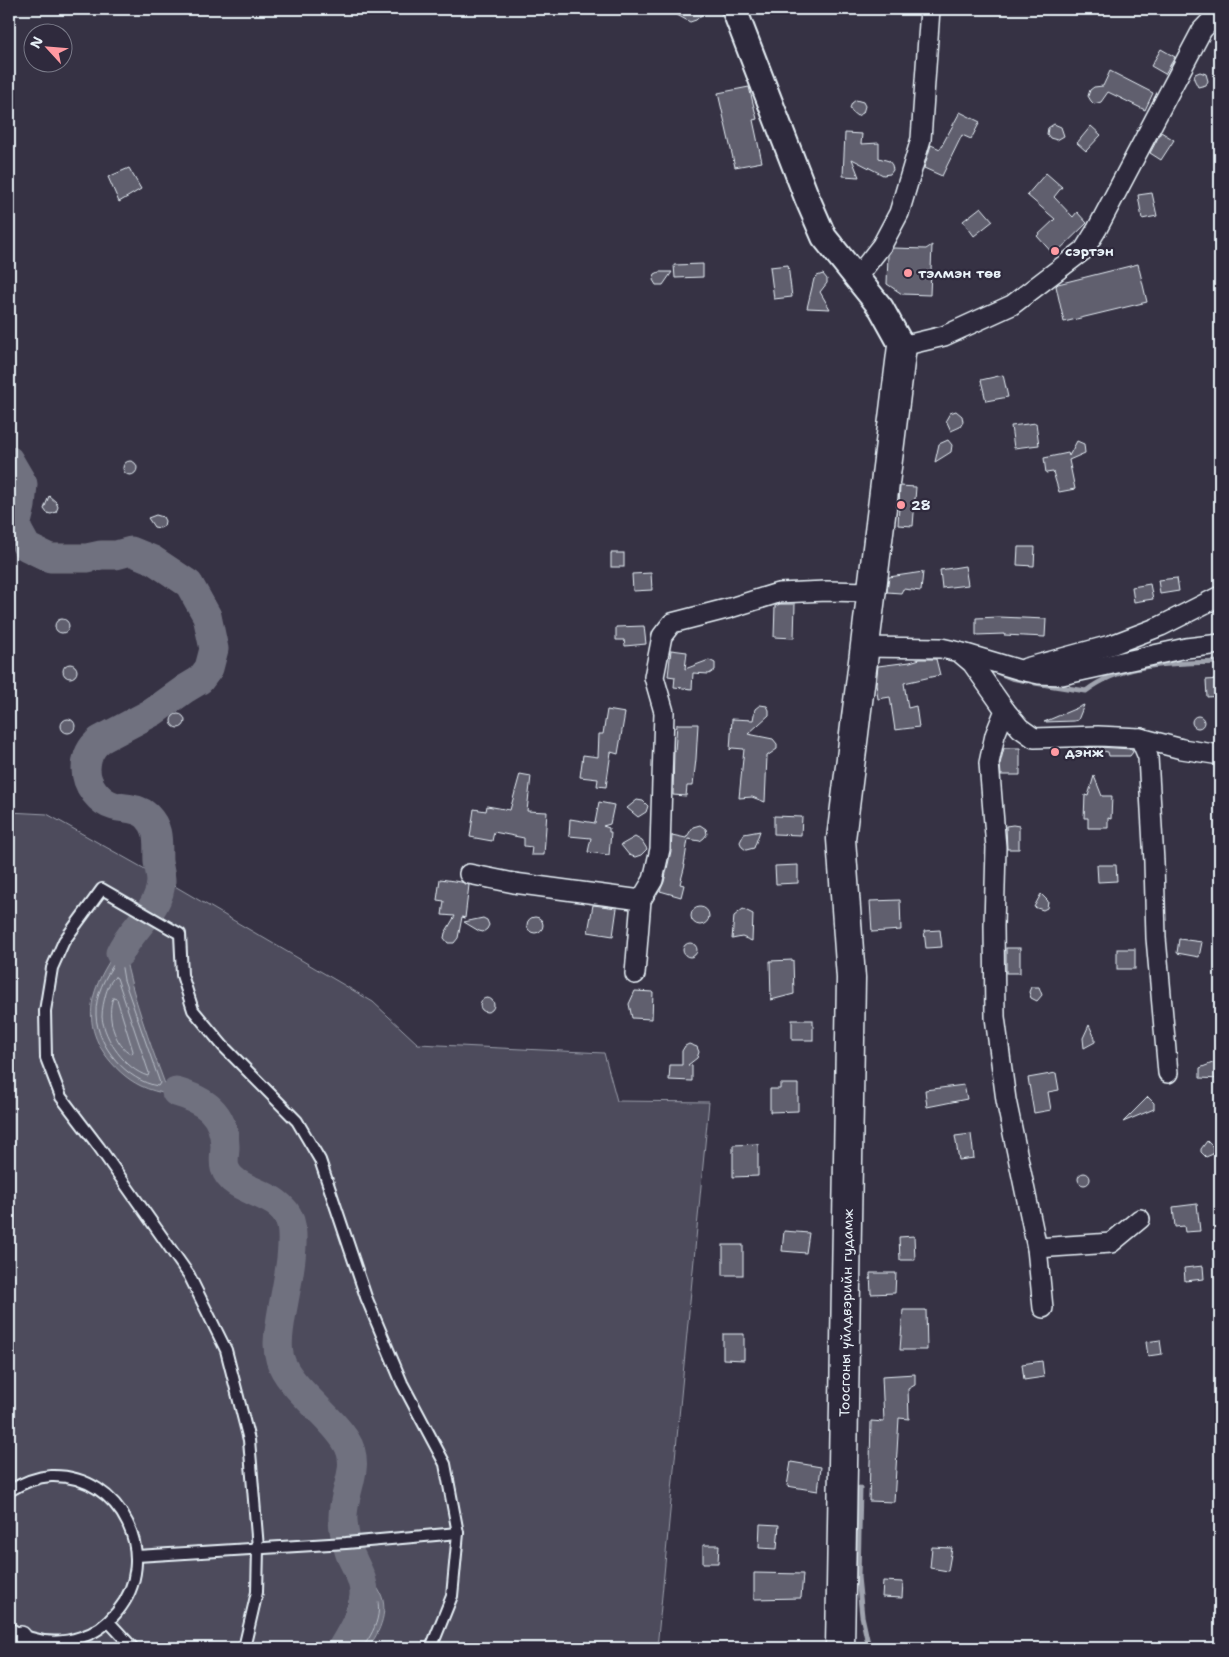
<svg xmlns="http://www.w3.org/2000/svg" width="1229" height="1657" viewBox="0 0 1229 1657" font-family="'Shantell Sans',sans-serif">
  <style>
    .green { fill: #4d4b5c; stroke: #9a9eaa }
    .water { fill: #70717f; stroke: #a0a4af }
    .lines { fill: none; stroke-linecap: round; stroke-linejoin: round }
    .shore { stroke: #b8bec8; stroke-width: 1 }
    .stream { stroke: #a0a4af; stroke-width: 5 }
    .river { stroke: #70717f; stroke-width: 29 }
    .building { fill: #605e6e; stroke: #e8f1f8 }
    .service-casing { stroke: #e8f1f8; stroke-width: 14 }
    .minor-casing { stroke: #e8f1f8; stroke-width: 22 }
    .tertiary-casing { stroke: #e8f1f8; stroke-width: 28 }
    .secondary-casing { stroke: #e8f1f8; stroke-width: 31 }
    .service { stroke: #2f2a3d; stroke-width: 10 }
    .minor { stroke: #2f2a3d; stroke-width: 19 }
    .tertiary { stroke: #2f2a3d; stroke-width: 24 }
    .secondary { stroke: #2f2a3d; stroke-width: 28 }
    .poi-dot { fill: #ff9aa2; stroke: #2f2a3d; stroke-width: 2 }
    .labels { text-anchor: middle; stroke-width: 4.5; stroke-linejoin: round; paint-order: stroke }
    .poi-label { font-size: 14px; font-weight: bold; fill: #e8f1f8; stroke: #2f2a3d; text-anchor: start }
    .street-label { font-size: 14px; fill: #e8f1f8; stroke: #2f2a3d }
  </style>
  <rect width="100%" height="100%" fill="#363244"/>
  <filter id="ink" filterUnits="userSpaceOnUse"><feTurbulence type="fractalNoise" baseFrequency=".02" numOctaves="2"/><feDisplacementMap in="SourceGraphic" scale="10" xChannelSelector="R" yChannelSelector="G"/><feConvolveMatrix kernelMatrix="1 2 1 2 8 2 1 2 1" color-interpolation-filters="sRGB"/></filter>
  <g filter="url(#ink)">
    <path class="green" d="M9,812L47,814L161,878L373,1002L418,1044L604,1053L617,1101L709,1102L657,1648H9Z"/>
    <g class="water">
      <path d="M140,920L145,922L124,952C133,997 149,1041 165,1084C174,1095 199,1091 213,1107L209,1110L203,1104L196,1100C178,1095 158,1094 141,1086C126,1079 113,1066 104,1053C71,1004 110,958 140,920Z"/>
      <path d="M352,1553C357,1560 361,1567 366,1574C370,1579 375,1584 378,1589C391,1608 380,1632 368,1648H331C337,1633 357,1587 355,1572C354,1566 350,1559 348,1554Z"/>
    </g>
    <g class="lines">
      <g class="shore">
        <path d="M116,961L119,960L121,962L124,980L160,1083L158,1086C127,1081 97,1046 96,1015C95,995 105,977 116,961Z"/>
        <path d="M115,977L117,978L149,1073L148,1076C126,1070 104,1039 102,1017C102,1008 104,1001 106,993C108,987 110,981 115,977Z"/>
        <path d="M113,998L117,999L133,1051L132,1054C114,1046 106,1015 113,998Z"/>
        <path d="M336,1648L350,1613L360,1580L362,1579C387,1597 380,1623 365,1644L364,1648"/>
        <path d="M343,1648L362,1593L365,1592C387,1610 359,1632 358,1648"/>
      </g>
      <g class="stream">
        <path d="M999,673L1011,678L1027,681"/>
        <path d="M1035,683L1086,691C1125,661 1173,664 1220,662"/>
        <path d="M860,1488L858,1577L862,1616L869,1648"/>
      </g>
      <g class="river">
        <path d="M9,460L23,484L21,506L16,527L27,547L50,558H87L101,555H116L131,551L153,560L189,584L207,616L214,649L209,668L200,680L185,689L153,712L100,740C91,747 86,757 86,769C86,785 99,802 114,806C126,809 137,807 147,816C161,830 157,844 158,862C159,868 161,875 161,881C160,910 131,928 120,953"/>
        <path d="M176,1092C204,1100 224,1112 225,1146C225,1153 223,1161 225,1168C233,1194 280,1190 290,1221C297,1246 285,1292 281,1318C279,1332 276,1346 280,1359C288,1387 330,1414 346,1441C363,1467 341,1493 343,1521C344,1533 346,1543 350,1554C356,1568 365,1581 364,1596C362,1615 351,1633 342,1648"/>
      </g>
    </g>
    <g class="building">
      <path d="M666,9H708L696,20L690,22Z"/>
      <path d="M1161,49L1175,57L1165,74L1151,66Z"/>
      <path d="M1110,71L1153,93L1145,110L1108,92L1101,102L1094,104L1091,101L1088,96L1090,90L1094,87L1103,86Z"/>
      <path d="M1200,72L1206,74L1208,81L1206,85L1198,87L1194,79L1195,74Z"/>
      <path d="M749,87L757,119L753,120L762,162L735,167L718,93Z"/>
      <path d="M856,100L863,102L865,106L863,113L857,116L852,112L850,108L852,103Z"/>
      <path d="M960,112L980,122L971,139L962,135L942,176L924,168L931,145L940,149Z"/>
      <path d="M1054,124L1061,127L1064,136L1057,140L1050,138L1047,134L1048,128Z"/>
      <path d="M1091,126L1101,135L1086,151L1077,143Z"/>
      <path d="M1161,132L1174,140L1161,160L1150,153Z"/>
      <path d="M845,133L862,134L861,144L879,143V158L889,161L892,165L893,170L890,174L883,175L852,159L859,177L843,176Z"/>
      <path d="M129,168L141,189L119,202L108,177Z"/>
      <path d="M1046,173L1062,187L1054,197L1073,217L1077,212L1087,223L1054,255L1037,236L1055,219L1027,195Z"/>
      <path d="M1152,193L1157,216L1142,219L1138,195Z"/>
      <path d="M981,207L993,221L974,236L963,221Z"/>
      <path d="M932,245L930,295L902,294L887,284L888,255L893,248L926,249Z"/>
      <path d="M703,264V277L675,278L674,265Z"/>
      <path d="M1138,264L1147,302L1064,322L1056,286L1058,284Z"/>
      <path d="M788,265L792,297L774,299L770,267Z"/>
      <path d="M659,272H672L663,285H656L653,280L655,274Z"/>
      <path d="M823,274L827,279V283L820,292L830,309L807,308L814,279L817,276Z"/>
      <path d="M1003,375L1008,397L986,401L981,380Z"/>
      <path d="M956,411L962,416L963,422L960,427L951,431L946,420L950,413Z"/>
      <path d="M1036,423L1039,445L1014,448L1011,426Z"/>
      <path d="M948,440L952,445L951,452L935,462L939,444Z"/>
      <path d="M1077,441L1084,444L1085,453L1069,460L1075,489L1059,492L1053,472L1046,473L1044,458L1068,453L1069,456Z"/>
      <circle cx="130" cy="468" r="7"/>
      <path d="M900,486L916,487L913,526L898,525Z"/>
      <path d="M49,496L56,502L58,507L56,512L51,514L47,513L44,509Z"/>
      <path d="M156,515L163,517L165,521L164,526L160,528L154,527L148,518Z"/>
      <path d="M1018,547H1035L1034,566L1017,565Z"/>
      <rect x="611" y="553" width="13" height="14"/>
      <path d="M965,566L968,585L942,588L940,570Z"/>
      <path d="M923,572L921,591L903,589L901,593L887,592L889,577Z"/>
      <path d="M651,573L652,590L633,591L632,574Z"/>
      <path d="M1177,578L1179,591L1160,594L1158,580Z"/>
      <path d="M1150,584L1153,599L1134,602L1132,587Z"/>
      <path d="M780,604H795L794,638L774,637L775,606Z"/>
      <path d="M999,617L1046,619L1045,637L1004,635V634L976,635V618Z"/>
      <circle cx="62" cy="626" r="7"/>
      <path d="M644,626L646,644L625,646L624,640H616V627Z"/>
      <path d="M671,650L687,652L685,669L709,660L715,663V670L709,674L693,673L692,689L674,687L675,677L668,676Z"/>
      <path d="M920,659H936L940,675L904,683L908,708L916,706L919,727L895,730L890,697L878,699L876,684L878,666L910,662Z"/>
      <circle cx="70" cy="671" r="7"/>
      <path d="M1220,679V696L1207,697L1206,680Z"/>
      <path d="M760,705L767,706L769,710V715L748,734L773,739L777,744V749L767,756L765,802L752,797L739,798L744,749L732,748L730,750L732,719L753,720L755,709Z"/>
      <path d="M1084,705L1078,720L1074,721L1044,722Z"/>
      <path d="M607,710L625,713L618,754L611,752L606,787L597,786L598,779L580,777L583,755L598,757L599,734H603Z"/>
      <circle cx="178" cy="721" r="7"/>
      <circle cx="1198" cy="722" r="6"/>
      <circle cx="68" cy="726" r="7"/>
      <path d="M677,724H698L696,759L693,786H687L686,796L673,795L674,750L675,751Z"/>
      <path d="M1098,747L1132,749L1133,752L1130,756H1109L1108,752L1084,748Z"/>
      <path d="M1004,748H1020V775H1001L1000,764Z"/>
      <path d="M520,774L531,776L527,811L547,812L544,855H531L532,847L524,846V838L494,832L492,841L470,837L474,809L486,811L487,806L510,810Z"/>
      <path d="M1094,776L1102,796H1112L1111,819L1108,818V828H1088V818H1084L1085,795L1088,796Z"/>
      <path d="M637,800L643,801L648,806L646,812L638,817L627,808Z"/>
      <path d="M599,802L614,805L610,824L603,826L609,828V832H611L609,855L588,852L591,838L569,836L570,819L595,823Z"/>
      <path d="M774,816L802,817L801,835L774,834Z"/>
      <path d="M700,825L706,829L707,834L704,838L700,841L688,839L684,865H685L680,884L684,885L681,897L660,891L664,882L671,851L672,835L686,838L693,827Z"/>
      <path d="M1013,825L1019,826V849H1007L1006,826Z"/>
      <path d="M760,831L754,848L746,850L742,847L740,842L744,834Z"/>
      <path d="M635,837L642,841L647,849L641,855L635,857L629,855L621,845Z"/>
      <path d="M798,865V883L776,884L775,866Z"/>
      <path d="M1097,865H1116L1117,881L1098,882Z"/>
      <path d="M440,879L461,882L469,885L465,918L462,917L458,938L454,943H448L444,938L445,933L455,916L442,915L444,901L437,900Z"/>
      <path d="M1041,894L1048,901L1047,908L1043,910L1034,907Z"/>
      <path d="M900,900L901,930L872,932L870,901Z"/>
      <path d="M593,905L617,908L613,936L588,932Z"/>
      <circle cx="700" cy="916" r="9"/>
      <path d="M743,909L753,914L752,941L742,937L732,939L734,916Z"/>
      <circle cx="535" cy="925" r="8"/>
      <path d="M483,918L487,920L489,925L487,929L483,932L479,931L464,922Z"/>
      <path d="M940,930L942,947L926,948L924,931Z"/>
      <path d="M1179,939L1202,942L1199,957L1177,953Z"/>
      <circle cx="690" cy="950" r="7"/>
      <rect x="1006" y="948" width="14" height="25"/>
      <rect x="1117" y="949" width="18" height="20"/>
      <path d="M793,960L794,994L771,1000L770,961Z"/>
      <path d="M1031,987H1039L1042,995L1037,1001L1031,998L1029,992Z"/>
      <path d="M635,991L653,992L652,1019L632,1018L629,1004Z"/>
      <circle cx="487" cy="1005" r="7"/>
      <rect x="792" y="1020" width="21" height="20"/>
      <path d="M1089,1025L1095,1038V1042L1084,1048L1083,1038Z"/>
      <path d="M689,1044L697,1047L699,1052L697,1058L688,1065L692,1066V1081L669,1080L670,1065H682V1051L685,1046Z"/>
      <path d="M1220,1060V1079L1200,1078V1068Z"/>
      <path d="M1056,1073L1059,1090L1048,1092L1051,1110L1034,1113L1028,1078Z"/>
      <path d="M780,1084H798V1111L770,1112V1089H780Z"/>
      <path d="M964,1085L967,1099L927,1107L925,1090Z"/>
      <path d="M1148,1097L1154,1103V1109L1123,1122Z"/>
      <path d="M971,1134L974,1158L959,1160L955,1136Z"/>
      <path d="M1207,1141L1213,1147V1154L1206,1157L1201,1152V1149Z"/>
      <path d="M758,1144V1176L733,1177V1145Z"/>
      <circle cx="1084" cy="1179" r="6"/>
      <path d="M1197,1204L1200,1231L1185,1232L1184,1226L1175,1227L1173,1207Z"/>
      <path d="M784,1231L809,1233L806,1253L782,1251Z"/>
      <path d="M914,1236L915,1260H900L899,1237Z"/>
      <rect x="723" y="1245" width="20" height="30"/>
      <path d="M1203,1266L1204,1279L1185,1281L1184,1268Z"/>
      <path d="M870,1273H896L895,1293L871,1294Z"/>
      <path d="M903,1310H926L927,1350H900Z"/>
      <path d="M723,1334H744V1360L723,1359Z"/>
      <path d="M1160,1340L1162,1354L1148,1356L1146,1342Z"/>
      <path d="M1042,1361L1044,1377L1024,1380L1022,1364Z"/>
      <path d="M915,1374V1385L908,1389L909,1419L899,1418L894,1502L869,1501L871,1421L884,1422L882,1376Z"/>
      <path d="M791,1462L821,1467L818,1491L787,1486Z"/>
      <path d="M760,1524L779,1525L777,1549L759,1548Z"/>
      <path d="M703,1545H719L718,1563H703Z"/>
      <path d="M932,1547L952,1548L948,1571L930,1568Z"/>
      <path d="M754,1573L803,1574L801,1598L754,1599Z"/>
      <path d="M883,1581L903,1582L902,1598L882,1597Z"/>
    </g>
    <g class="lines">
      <g class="service-casing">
        <g id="service">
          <path d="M9,1491C22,1483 36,1477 51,1476C122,1474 162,1558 117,1612C108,1623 96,1633 81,1637C55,1646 32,1642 9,1628"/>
          <path d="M137,1556L346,1543L458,1533"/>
          <path d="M109,1622L133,1648"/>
          <path d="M244,1648L257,1592L258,1548L249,1440L226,1350L189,1275L99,1147L61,1097L46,1058L45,1011L52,968L64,941L102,889L180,934L182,975L193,1010L223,1046L297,1121L320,1160L366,1297L402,1383L445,1464L458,1533L452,1596L431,1648"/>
        </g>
      </g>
      <g class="minor-casing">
        <g id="minor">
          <path d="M857,277L882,245L899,213L921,139L930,9"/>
          <path d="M902,346L944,336L1012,305L1084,250L1097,229L1202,30L1220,11"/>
          <path d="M863,647L941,648L959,652L972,663L1005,710L995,735L989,763L996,847L994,926L995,1017L1006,1100L1037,1248L1043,1308"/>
          <path d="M963,653L1020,670L1039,674L1062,675L1186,648L1220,644"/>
          <path d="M1026,668L1114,644L1161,626L1220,596"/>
          <path d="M1005,710L1020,728L1034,738L1098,736L1140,738L1182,749L1220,755"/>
          <path d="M1140,738L1148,757L1154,862L1156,938L1168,1073"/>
          <path d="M469,874L514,883L641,900"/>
          <path d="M635,974L641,900L653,880L660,849L664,712L654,677L662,636L672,623L730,608L778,593L827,591L871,592"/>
          <path d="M1037,1248L1111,1243L1140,1219"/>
          <path d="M13,1648L21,1636"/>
        </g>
      </g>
      <g class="tertiary-casing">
        <path id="tertiary" d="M734,9L807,198L824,237L881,308L902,346"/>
      </g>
      <g class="secondary-casing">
        <path id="secondary" d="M840,1648L851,978L841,839L902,346"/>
      </g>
      <use href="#service" class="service"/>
      <use href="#minor" class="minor"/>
      <use href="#tertiary" class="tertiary"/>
      <use href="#secondary" class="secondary"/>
    </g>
  </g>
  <g class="poi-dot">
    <circle cx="1055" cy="251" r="5"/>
    <circle cx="908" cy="273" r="5"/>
    <circle cx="901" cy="505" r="5"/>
    <circle cx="1055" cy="752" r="5"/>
  </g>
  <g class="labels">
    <g class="poi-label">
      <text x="1065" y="256">сэртэн</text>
      <text x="918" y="278">тэлмэн төв</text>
      <text x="911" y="510">28</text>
      <text x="1065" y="757">дэнж</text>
    </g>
    <g class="street-label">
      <text transform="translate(846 1313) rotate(-89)" y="5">Тоосгоны үйлдвэрийн гудамж</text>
    </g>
  </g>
  <rect width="1229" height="1657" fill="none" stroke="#2f2a3d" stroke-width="30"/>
  <rect x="15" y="15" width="1199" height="1627" fill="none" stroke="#e8f1f8" stroke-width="2" filter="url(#ink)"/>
  <g transform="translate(48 48) rotate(296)"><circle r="24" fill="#2f2a3d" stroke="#797a88"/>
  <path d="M0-4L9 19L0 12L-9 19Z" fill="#ff9aa2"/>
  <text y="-8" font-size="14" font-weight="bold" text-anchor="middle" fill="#e8f1f8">N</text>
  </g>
</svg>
